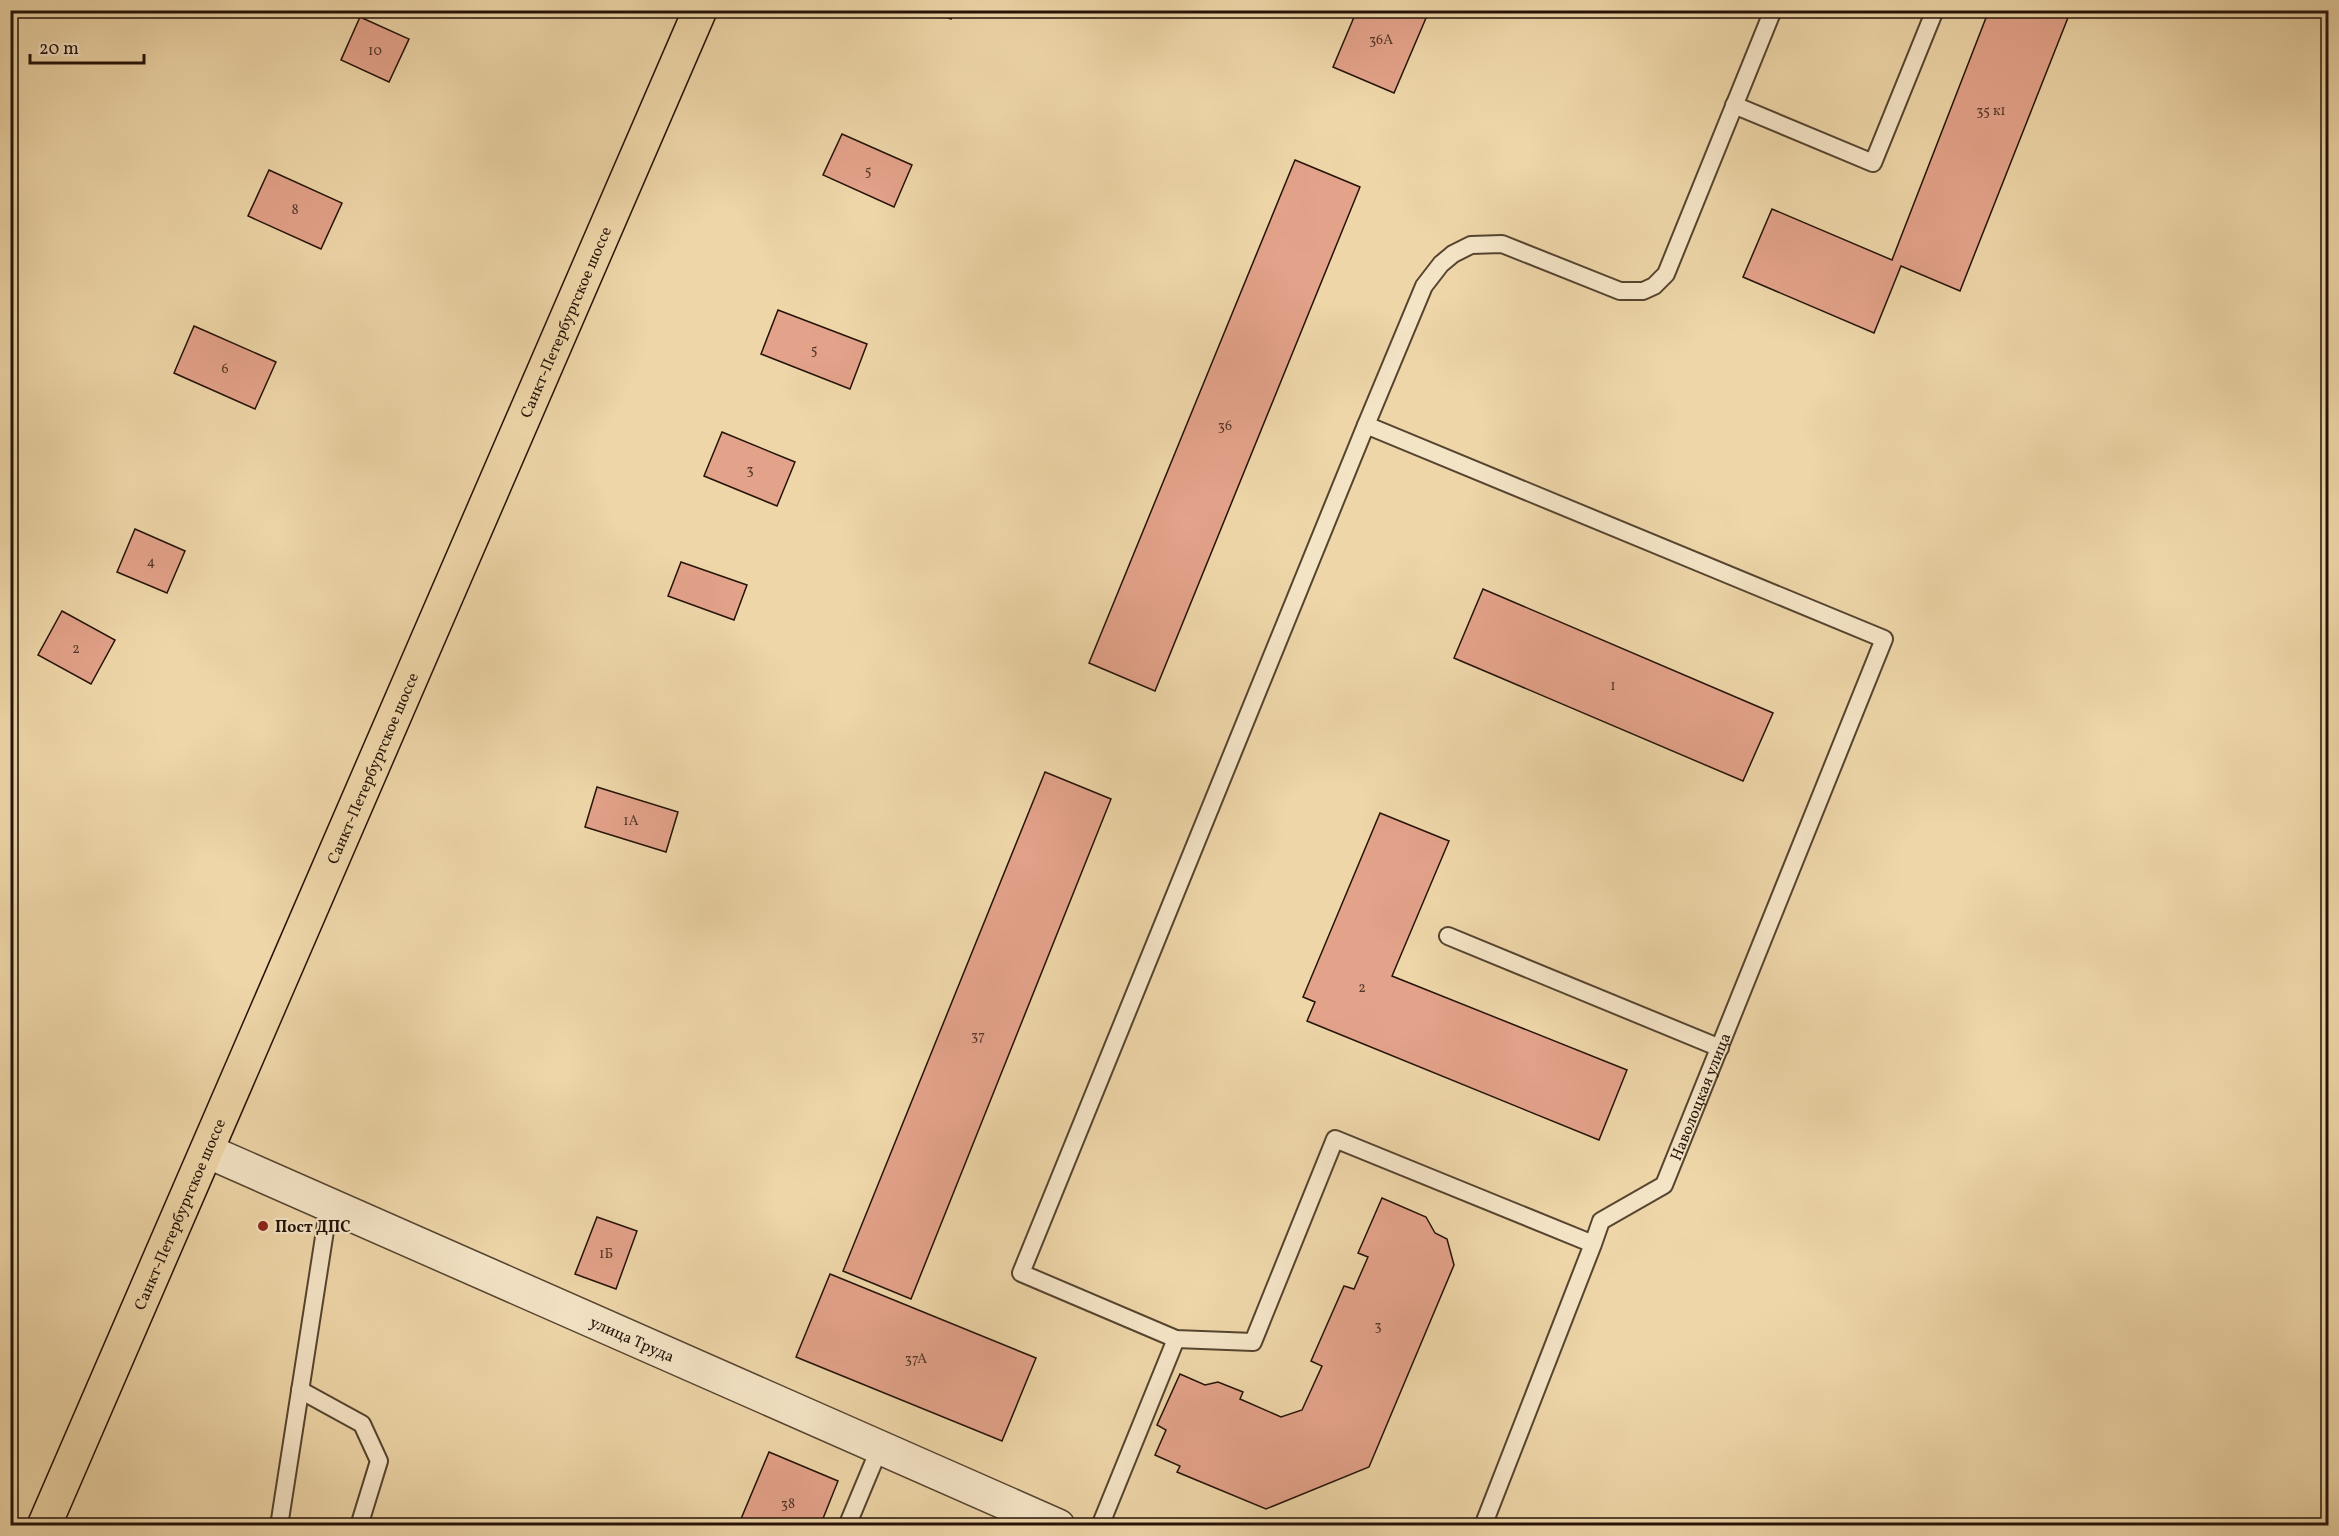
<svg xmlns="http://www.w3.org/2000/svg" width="2339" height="1536" viewBox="0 0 2339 1536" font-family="Vollkorn,serif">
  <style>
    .building { fill: #e3a28a; stroke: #241308; stroke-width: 1.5 }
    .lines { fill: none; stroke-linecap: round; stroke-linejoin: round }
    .lane-casing { stroke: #564430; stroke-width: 20 }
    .street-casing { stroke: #564430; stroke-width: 36 }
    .primary-casing { stroke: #241308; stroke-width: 36 }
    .lane { stroke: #f4e4c6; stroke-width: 16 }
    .street { stroke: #f4e4c6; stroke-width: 33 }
    .primary { stroke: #eed6a8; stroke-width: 33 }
    .poi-dot { fill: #8f2418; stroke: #f4e4c6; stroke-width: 2 }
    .labels { text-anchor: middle; stroke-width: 4.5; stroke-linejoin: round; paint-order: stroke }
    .number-label { font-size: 14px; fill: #543728 }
    .street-label { font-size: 16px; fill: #241308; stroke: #f4e4c6 }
    .poi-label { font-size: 16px; font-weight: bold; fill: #241308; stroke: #f4e4c6; text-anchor: start }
  </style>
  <rect width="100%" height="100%" fill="#eed6a8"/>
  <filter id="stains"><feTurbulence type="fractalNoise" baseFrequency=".00333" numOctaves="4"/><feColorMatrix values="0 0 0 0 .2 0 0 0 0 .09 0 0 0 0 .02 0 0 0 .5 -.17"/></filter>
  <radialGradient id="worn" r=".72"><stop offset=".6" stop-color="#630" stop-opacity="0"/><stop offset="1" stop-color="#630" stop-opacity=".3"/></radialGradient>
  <g class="building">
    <path d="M930,10H955L951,19Z"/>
    <path d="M1357,10L1429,11L1394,93L1333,67Z"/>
    <path d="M1989,10H2071L1960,291L1901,266L1874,333L1743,277L1772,209L1892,260Z"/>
    <path d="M360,17L409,39L389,82L341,60Z"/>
    <path d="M842,134L912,165L894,207L823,175Z"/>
    <path d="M1295,160L1360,187L1155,691L1089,663Z"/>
    <path d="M269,170L342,203L321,249L248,216Z"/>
    <path d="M778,310L867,344L850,389L761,354Z"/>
    <path d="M194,326L276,362L255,409L174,373Z"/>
    <path d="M722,432L795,462L777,506L704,476Z"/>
    <path d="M135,529L185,551L167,593L117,572Z"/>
    <path d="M681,562L747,585L734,620L668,596Z"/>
    <path d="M1483,589L1773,713L1743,781L1454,658Z"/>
    <path d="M62,611L115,640L91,684L38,655Z"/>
    <path d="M1045,772L1111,799L911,1299L843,1271Z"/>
    <path d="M597,787L678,812L666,852L585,827Z"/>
    <path d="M1380,813L1449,841L1392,976L1627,1070L1599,1140L1307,1021L1315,1002L1303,997Z"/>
    <path d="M1382,1198L1426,1217L1435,1233L1447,1239L1454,1265L1369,1467L1266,1509L1177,1472L1180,1466L1155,1455L1166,1430L1157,1425L1180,1374L1205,1385L1218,1382L1243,1392L1240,1399L1281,1417L1302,1410L1322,1366L1311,1361L1344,1286L1354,1289L1368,1257L1358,1253Z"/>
    <path d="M597,1217L637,1231L616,1289L575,1274Z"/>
    <path d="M830,1274L1036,1358L1002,1441L796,1357Z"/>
    <path d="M769,1452L838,1481L820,1526H738Z"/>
  </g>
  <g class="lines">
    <g class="lane-casing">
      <g id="lane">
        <path d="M1734,105L1873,163L1935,10"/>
        <path d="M1366,425L1424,286L1441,264L1453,254L1471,245L1502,244L1620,291H1643L1654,286L1666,274L1773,10"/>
        <path d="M1448,936L1720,1048"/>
        <path d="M300,1390L362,1424L379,1461L359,1526"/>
        <path d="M279,1526L329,1205"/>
        <path d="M847,1526L880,1447"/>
        <path d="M1100,1526L1176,1339"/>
        <path id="s1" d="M1483,1526L1593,1244L1601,1221L1664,1185L1884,639L1366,425L1021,1273L1176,1339L1253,1342L1335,1139L1593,1244"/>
      </g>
    </g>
    <g class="street-casing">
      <g id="street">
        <path id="s2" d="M207,1151L1058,1526"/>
      </g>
    </g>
    <g class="primary-casing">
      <g id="primary">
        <path id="s3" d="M44,1526L700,10"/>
      </g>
    </g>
    <use href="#lane" class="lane"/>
    <use href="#street" class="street"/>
    <use href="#primary" class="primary"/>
  </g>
  <circle class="poi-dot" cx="263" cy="1226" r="6"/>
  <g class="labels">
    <g class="number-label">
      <text x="1381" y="44">36А</text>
      <text x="375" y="55">10</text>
      <text x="1991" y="115">35 к1</text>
      <text x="868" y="175">5</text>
      <text x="295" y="214">8</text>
      <text x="814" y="354">5</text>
      <text x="225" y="373">6</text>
      <text x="1225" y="430">36</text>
      <text x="750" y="474">3</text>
      <text x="151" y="566">4</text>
      <text x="76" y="653">2</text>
      <text x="1613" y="690">1</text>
      <text x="631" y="825">1А</text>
      <text x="1362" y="992">2</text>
      <text x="978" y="1040">37</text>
      <text x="606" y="1258">1Б</text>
      <text x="1378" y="1330">3</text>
      <text x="916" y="1363">37А</text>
      <text x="788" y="1508">38</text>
    </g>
    <g class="street-label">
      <text dy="6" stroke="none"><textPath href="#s3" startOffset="1312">Санкт-Петербургское шоссе</textPath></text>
      <text dy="6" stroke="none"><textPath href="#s3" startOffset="826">Санкт-Петербургское шоссе</textPath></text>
      <text dy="6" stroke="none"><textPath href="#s1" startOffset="495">Наволоцкая улица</textPath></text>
      <text dy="6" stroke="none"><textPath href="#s3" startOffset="340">Санкт-Петербургское шоссе</textPath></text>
      <text dy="6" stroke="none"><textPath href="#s2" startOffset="465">улица Труда</textPath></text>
    </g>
    <g class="poi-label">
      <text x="275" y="1232">Пост ДПС</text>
    </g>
  </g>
  <rect width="2339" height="1536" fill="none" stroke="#eed6a8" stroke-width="36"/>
  <rect x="12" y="12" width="2315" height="1512" fill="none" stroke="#241308" stroke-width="3"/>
  <rect x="18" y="18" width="2303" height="1500" fill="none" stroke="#241308" stroke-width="1.5"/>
  <path d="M30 54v9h114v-9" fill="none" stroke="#241308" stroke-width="3"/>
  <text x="39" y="54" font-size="18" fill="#241308" stroke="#f4e4c6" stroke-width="4.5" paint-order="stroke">20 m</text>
  <rect width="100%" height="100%" filter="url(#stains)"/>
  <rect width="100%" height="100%" fill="url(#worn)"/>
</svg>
